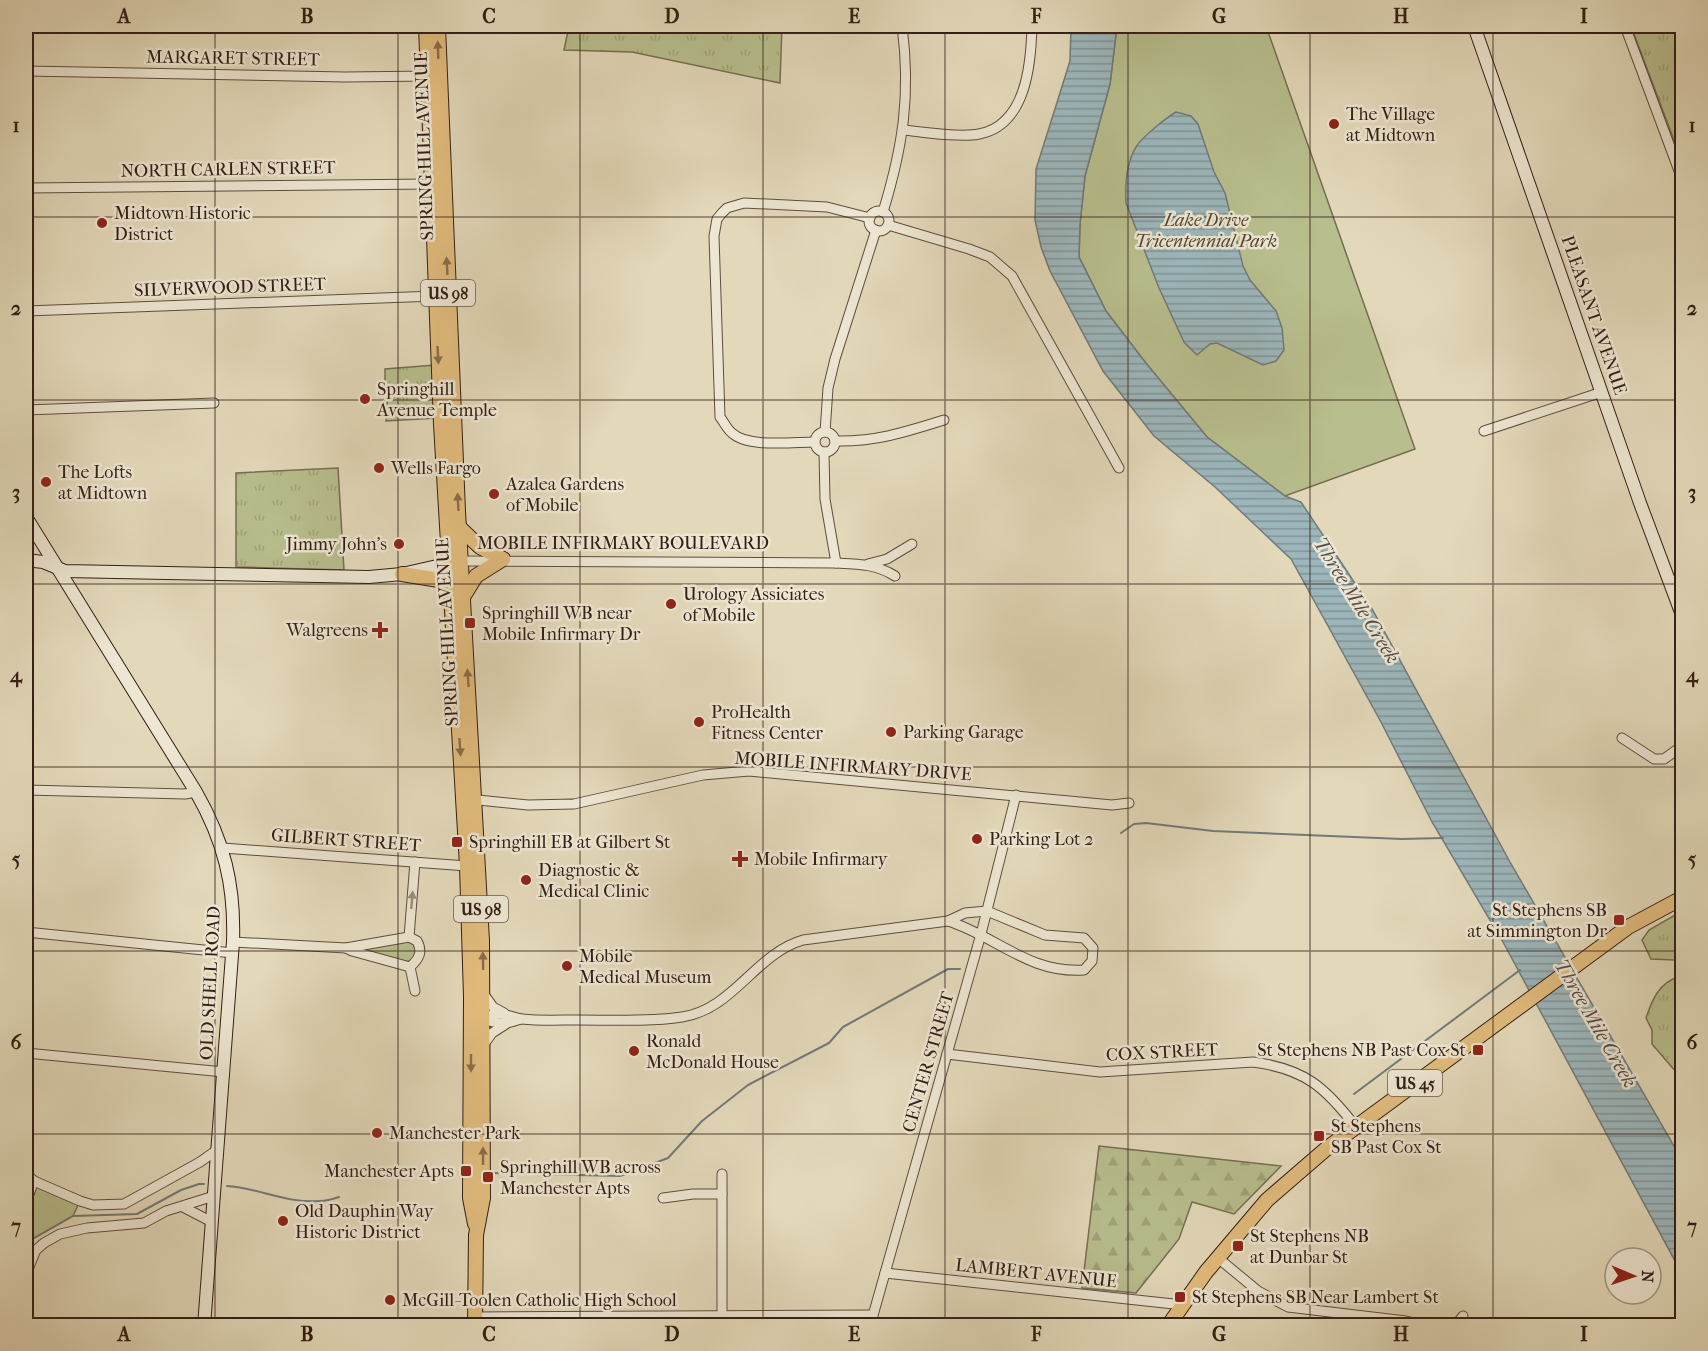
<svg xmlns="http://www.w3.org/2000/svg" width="1708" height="1351" viewBox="0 0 1708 1351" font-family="'IM FELL French Canon',serif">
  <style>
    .grass { fill: url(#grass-tufts); stroke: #766e52; stroke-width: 1.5 }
    .forest { fill: url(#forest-firs); stroke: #766e52; stroke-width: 1.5 }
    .park { fill: #b8be8d; stroke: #766e52; stroke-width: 1.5 }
    .water { fill: url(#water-rules); stroke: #727a7a; stroke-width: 1.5 }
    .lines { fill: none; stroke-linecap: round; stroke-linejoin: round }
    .stream { stroke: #727a7a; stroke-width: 2 }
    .street-casing { stroke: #5f4d3f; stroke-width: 11 }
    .secondary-casing { stroke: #331e16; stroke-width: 14 }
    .primary-casing { stroke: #331e16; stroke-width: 16 }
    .street { stroke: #ede6d2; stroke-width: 9 }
    .secondary { stroke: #ede6d2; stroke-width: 12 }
    .primary { stroke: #e2bc7d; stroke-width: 14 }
    .oneway { fill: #8a6d4a }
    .oneway2 { fill: #998c7d }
    .grid { fill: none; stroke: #331e16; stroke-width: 1.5; stroke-opacity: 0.55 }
    .poi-dot { fill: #8f2418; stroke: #ede6d2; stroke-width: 2 }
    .labels { text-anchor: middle; stroke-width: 5; stroke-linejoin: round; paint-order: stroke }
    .shield { fill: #ede6d2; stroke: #6b5a4e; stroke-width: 1.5 }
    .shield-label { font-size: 16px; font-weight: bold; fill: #331e16 }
    .street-label { font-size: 18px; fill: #331e16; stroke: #ede6d2 }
    .poi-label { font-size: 18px; fill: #331e16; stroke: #ede6d2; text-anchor: start }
    .park-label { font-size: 18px; font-style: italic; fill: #544634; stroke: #ede6d2 }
    .water-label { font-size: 20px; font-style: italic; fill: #524c48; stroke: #ede6d2 }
    .neatline { fill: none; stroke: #331e16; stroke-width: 2 }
    .grid-label { font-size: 20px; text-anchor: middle; font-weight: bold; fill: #331e16 }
  </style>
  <defs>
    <pattern id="grass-tufts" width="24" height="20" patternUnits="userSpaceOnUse" patternTransform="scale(1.5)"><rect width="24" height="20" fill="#b8be8d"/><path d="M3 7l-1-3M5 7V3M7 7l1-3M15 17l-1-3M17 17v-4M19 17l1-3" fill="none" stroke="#9fa379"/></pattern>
    <pattern id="forest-firs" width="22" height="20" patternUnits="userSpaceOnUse" patternTransform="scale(1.5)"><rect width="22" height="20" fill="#b8be8d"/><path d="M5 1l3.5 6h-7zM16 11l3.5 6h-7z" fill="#9fa379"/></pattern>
    <pattern id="water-rules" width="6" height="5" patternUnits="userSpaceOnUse" patternTransform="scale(1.5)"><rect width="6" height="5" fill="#9cb7bc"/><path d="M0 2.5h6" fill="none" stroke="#809498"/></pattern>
  </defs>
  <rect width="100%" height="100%" fill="#e3d9ba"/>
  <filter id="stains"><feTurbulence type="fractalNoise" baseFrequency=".00333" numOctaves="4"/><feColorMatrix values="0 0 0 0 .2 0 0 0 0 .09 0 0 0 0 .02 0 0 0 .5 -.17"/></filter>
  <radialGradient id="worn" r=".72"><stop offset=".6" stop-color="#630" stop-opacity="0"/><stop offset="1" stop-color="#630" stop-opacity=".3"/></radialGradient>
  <g class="grass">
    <path d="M569,26H782L780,83L632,52L564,50Z"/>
    <path d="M1631,26H1682V164L1681,159Z"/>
    <path d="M435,365L437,418L386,421L388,390L385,389V369Z"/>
    <path d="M338,468L344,570L236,567V473Z"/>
    <path d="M1682,911V1079L1652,1044V1030L1646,1018C1652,1000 1659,983 1678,977L1681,968L1674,960L1651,959L1642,940L1649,930Z"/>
  </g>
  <path class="forest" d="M1099,1146L1281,1166L1234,1214L1192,1202L1179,1239L1136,1293L1082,1288Z"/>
  <g class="park">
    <path d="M1117,26H1266L1415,449L1285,496L1207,437L1145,362L1106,311L1079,257L1080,224L1085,176L1110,84Z"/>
    <path d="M407,941L414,943L418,951L413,960L406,962L365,952L363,948Z"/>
    <path d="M34,1181L80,1201L73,1216L29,1241L26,1240V1202Z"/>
    <path d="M866,1321L865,1326L487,1325V1322Z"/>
  </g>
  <g class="water">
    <path d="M1071,26H1117L1110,84L1085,176L1080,224L1079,257L1106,311L1145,362L1207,437L1285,496L1301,502L1372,609L1510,862L1682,1160V1274L1503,942L1432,822L1381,722L1291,559L1215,487L1154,436L1103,371L1050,271L1041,247L1035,220L1036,169L1070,61Z"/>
    <path d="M1176,112L1191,116L1198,124L1214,172L1225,193L1243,266L1250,280L1276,311L1282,328L1284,350L1276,361L1263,365L1217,343L1210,344L1197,355L1184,342L1159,288L1126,203C1125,185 1127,162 1136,147C1142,137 1166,118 1176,112Z"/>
  </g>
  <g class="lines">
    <g class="stream">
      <path d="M1121,833L1134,824L1146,823L1213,831L1402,839L1443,838"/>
      <path d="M1354,1094L1520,970"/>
      <path d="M492,1173L620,1176L668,1158L702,1121L748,1085L829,1043L843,1027L948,969H960"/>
      <path d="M227,1186C258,1188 288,1204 320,1201C326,1201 333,1199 339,1197"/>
      <path d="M26,1248L29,1241L73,1216L137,1214L181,1190L199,1184H204"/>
    </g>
    <g class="street-casing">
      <g id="street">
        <path d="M1625,26L1682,179"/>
        <path d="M26,71L345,77L431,76"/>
        <path d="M904,130C923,132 960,138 979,134C1026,125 1031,65 1032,26"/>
        <path d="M26,188L431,184"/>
        <circle cx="879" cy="221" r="10"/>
        <path d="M883,212C903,146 911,95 902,26"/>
        <path d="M888,225L969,249L990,257L1012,276L1119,468"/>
        <path d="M26,311L435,296"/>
        <path d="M26,410L214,403"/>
        <path d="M1484,431L1602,392"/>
        <path d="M825,432L828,388L835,359L876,230"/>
        <circle cx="825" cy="442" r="10"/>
        <path d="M835,441C875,442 906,432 944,420"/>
        <path d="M815,442C793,442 748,448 732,433C727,429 724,422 720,417L714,236L717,219L722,213L727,208L744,203L827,207L870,218"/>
        <path d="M824,452L825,499L836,563"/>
        <path d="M461,561L836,563C858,564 876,564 895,576"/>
        <path d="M868,564L887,559L912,544"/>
        <path d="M1622,738L1654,759H1664L1682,746"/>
        <path d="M26,790L185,794L196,792"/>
        <path d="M468,799L528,805L574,804L703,775L749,771L1112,805L1129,803"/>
        <path d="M223,848L467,866"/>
        <path d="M987,911L1045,935L1084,938L1093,948L1092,961L1084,970C1029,974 996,936 948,921L965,913Z"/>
        <path d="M26,932L233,953"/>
        <path d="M409,937L415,862"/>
        <path d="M233,942L346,948L409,937L417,941C423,952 419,959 410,967"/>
        <path d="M346,948L352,951L410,967"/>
        <path d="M410,967L415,991"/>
        <path d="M483,993L493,1007L504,1013"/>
        <path d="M480,1019C500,1023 500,1026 521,1019"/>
        <path d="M484,1019C488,1016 490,1014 496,1014C506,1013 513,1018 522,1019C540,1021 559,1020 577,1020C611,1020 648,1022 682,1017C734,1009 755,954 803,940L948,921"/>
        <path d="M484,1044L492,1033L506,1024"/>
        <path d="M26,1053L224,1072"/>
        <path d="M947,1054L1100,1072L1253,1062C1305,1069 1325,1087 1356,1127"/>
        <path d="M26,1174L34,1181L80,1201L93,1205L124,1204L200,1162L217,1150"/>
        <path d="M722,1174V1315"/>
        <path d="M663,1198L693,1194H722"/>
        <path d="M26,1202L34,1181"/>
        <path d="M183,1207L212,1222"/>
        <path d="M1218,1258L1258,1291L1288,1307L1406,1321L1426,1326"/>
        <path d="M885,1273L1183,1305"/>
        <path d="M26,1274L36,1250L44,1243L60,1234L87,1228L144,1223L166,1211L214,1196"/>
        <path d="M475,1317L873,1315"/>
        <path d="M870,1326L981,934L1016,795"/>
        <path d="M1455,1326L1463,1316"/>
      </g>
    </g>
    <g class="secondary-casing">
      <g id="secondary">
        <path d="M1474,26L1640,503L1682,615"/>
        <path d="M26,517L196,792C224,841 235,885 233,942L204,1326"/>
        <path d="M26,560L43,562L65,571L369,577L402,574L459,561"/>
      </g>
    </g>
    <g class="primary-casing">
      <g id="primary">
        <path d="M426,26L441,424L467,866L471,997L470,1198L475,1224"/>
        <path d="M438,26L458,511L482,941L483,1198L476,1235L475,1326"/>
        <path d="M459,527L480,547L503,559"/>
        <path d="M402,574L439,580L450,587"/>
        <path d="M463,597L476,576L503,559"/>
        <path d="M1168,1326L1206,1272L1267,1200L1326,1149L1628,927L1682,898"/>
      </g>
    </g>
    <use href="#street" class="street"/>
    <use href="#secondary" class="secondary"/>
    <use href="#primary" class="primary"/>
  </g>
  <defs><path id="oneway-solid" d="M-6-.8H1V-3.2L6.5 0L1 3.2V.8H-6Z" transform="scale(1.5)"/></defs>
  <g class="oneway">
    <use href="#oneway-solid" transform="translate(438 50) rotate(-92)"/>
    <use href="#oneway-solid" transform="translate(447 266) rotate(-93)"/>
    <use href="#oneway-solid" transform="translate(438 355) rotate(87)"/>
    <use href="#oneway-solid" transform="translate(458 502) rotate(-93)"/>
    <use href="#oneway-solid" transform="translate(468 678) rotate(-94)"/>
    <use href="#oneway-solid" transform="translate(460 747) rotate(86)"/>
    <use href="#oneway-solid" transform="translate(483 961) rotate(-91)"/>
    <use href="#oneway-solid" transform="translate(471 1063) rotate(90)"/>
    <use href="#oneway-solid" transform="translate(483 1156) rotate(-90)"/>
  </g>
  <use class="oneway2" href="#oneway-solid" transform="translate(412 900) rotate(-85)"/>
  <path class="grid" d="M215,26V1326M398,26V1326M580,26V1326M763,26V1326M945,26V1326M1128,26V1326M1310,26V1326M1493,26V1326M26,217H1682M26,400H1682M26,584H1682M26,767H1682M26,951H1682M26,1134H1682"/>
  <g class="poi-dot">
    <circle cx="1334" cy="124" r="6"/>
    <circle cx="102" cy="223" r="6"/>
    <circle cx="365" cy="399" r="6"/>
    <circle cx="379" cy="468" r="6"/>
    <circle cx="46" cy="482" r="6"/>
    <circle cx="494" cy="494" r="6"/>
    <circle cx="399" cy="544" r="6"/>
    <circle cx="671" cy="604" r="6"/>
    <rect x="464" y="617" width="12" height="12" rx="3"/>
    <path d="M377 621h6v6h6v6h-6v6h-6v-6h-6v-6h6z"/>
    <circle cx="699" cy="722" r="6"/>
    <circle cx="891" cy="732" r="6"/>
    <circle cx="977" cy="839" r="6"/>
    <rect x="451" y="836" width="12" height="12" rx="3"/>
    <path d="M737 850h6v6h6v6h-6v6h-6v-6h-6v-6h6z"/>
    <circle cx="526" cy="880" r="6"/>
    <rect x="1613" y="914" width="12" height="12" rx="3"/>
    <circle cx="567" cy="966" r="6"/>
    <rect x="1472" y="1044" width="12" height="12" rx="3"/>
    <circle cx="634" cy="1051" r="6"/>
    <circle cx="377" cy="1133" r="6"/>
    <rect x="1313" y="1130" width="12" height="12" rx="3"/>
    <rect x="460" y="1165" width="12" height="12" rx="3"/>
    <rect x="482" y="1171" width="12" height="12" rx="3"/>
    <circle cx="283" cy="1221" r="6"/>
    <rect x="1232" y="1240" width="12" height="12" rx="3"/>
    <rect x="1174" y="1291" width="12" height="12" rx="3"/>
    <circle cx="390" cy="1300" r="6"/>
  </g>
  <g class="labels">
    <g class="shield">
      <rect x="421" y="280" width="54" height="26" rx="4.5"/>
      <rect x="454" y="896" width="54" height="26" rx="4.5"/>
      <rect x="1388" y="1070" width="54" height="26" rx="4.5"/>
    </g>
    <g class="shield-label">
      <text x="448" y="299">US 98</text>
      <text x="481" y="915">US 98</text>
      <text x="1415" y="1089">US 45</text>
    </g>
    <g class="street-label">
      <text transform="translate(233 58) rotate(1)" y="6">MARGARET STREET</text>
      <text transform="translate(424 146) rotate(-92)" y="6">SPRING HILL AVENUE</text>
      <text transform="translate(228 169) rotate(-1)" y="6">NORTH CARLEN STREET</text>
      <text transform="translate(230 287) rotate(-2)" y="6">SILVERWOOD STREET</text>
      <text transform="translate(1594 315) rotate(71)" y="6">PLEASANT AVENUE</text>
      <text x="623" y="549">MOBILE INFIRMARY BOULEVARD</text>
      <text transform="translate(447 632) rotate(-93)" y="6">SPRING HILL AVENUE</text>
      <text transform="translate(853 766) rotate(4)" y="6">MOBILE INFIRMARY DRIVE</text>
      <text transform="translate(346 840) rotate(4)" y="6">GILBERT STREET</text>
      <text transform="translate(210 983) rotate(-87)" y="6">OLD SHELL ROAD</text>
      <text transform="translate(1162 1052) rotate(-3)" y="6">COX STREET</text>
      <text transform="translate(928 1062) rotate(-74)" y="6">CENTER STREET</text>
      <text transform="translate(1036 1273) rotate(6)" y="6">LAMBERT AVENUE</text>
    </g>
    <g class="poi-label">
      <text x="1346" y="120">The Village<tspan x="1346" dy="21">at Midtown</tspan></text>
      <text x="114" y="219">Midtown Historic<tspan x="114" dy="21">District</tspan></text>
      <text x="377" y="395">Springhill<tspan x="377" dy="21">Avenue Temple</tspan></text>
      <text x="391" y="474">Wells Fargo</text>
      <text x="58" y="478">The Lofts<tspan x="58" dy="21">at Midtown</tspan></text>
      <text x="506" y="490">Azalea Gardens<tspan x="506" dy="21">of Mobile</tspan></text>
      <text x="387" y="550" text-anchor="end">Jimmy John's</text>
      <text x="683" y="600">Urology Assiciates<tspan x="683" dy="21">of Mobile</tspan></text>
      <text x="482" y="619">Springhill WB near<tspan x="482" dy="21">Mobile Infirmary Dr</tspan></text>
      <text x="368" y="636" text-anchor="end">Walgreens</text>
      <text x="711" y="718">ProHealth<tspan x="711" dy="21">Fitness Center</tspan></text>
      <text x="903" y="738">Parking Garage</text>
      <text x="989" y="845">Parking Lot 2</text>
      <text x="469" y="848">Springhill EB at Gilbert St</text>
      <text x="754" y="865">Mobile Infirmary</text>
      <text x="538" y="876">Diagnostic &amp;<tspan x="538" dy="21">Medical Clinic</tspan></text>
      <text x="1607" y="916" text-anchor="end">St Stephens SB<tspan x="1607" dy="21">at Simmington Dr</tspan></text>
      <text x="579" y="962">Mobile<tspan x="579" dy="21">Medical Museum</tspan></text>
      <text x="646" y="1047">Ronald<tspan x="646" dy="21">McDonald House</tspan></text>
      <text x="1466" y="1056" text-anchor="end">St Stephens NB Past Cox St</text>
      <text x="1331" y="1132">St Stephens<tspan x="1331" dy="21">SB Past Cox St</tspan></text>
      <text x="389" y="1139">Manchester Park</text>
      <text x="500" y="1173">Springhill WB across<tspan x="500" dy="21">Manchester Apts</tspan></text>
      <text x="454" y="1177" text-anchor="end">Manchester Apts</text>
      <text x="295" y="1217">Old Dauphin Way<tspan x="295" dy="21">Historic District</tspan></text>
      <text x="1250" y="1242">St Stephens NB<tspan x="1250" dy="21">at Dunbar St</tspan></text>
      <text x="1192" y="1303">St Stephens SB Near Lambert St</text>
      <text x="402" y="1306">McGill-Toolen Catholic High School</text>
    </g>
    <g class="park-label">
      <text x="1206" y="226">Lake Drive<tspan x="1206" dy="21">Tricentennial Park</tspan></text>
    </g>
    <g class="water-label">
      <text transform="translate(1357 600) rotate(58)" y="7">Three Mile Creek</text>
      <text transform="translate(1596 1023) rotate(60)" y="7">Three Mile Creek</text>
    </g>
  </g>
  <rect width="1708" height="1351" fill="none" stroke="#e3d9ba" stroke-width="66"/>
  <g transform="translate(1633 1276) rotate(92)"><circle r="28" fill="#ede6d2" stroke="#a39687" stroke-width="1.5"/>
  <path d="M0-4.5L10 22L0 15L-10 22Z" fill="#8f2418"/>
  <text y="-9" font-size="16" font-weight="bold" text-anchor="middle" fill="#331e16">N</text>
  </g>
  <rect x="33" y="33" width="1642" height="1285" class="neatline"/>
  <g class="grid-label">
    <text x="124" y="23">A</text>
    <text x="307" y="23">B</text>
    <text x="489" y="23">C</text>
    <text x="672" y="23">D</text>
    <text x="854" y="23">E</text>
    <text x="1036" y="23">F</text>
    <text x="1219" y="23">G</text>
    <text x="1401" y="23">H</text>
    <text x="1584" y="23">I</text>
    <text x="16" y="132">1</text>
    <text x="1692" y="132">1</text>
    <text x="16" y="315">2</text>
    <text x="1692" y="315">2</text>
    <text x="16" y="499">3</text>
    <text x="1692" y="499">3</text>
    <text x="16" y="682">4</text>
    <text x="1692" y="682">4</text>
    <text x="16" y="866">5</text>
    <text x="1692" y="866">5</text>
    <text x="16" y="1049">6</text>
    <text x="1692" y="1049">6</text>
    <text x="16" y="1233">7</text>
    <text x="1692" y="1233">7</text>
    <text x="124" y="1341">A</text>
    <text x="307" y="1341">B</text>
    <text x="489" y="1341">C</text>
    <text x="672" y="1341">D</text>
    <text x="854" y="1341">E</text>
    <text x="1036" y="1341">F</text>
    <text x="1219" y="1341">G</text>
    <text x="1401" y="1341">H</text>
    <text x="1584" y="1341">I</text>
  </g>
  <rect width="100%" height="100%" filter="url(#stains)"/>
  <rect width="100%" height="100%" fill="url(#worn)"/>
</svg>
